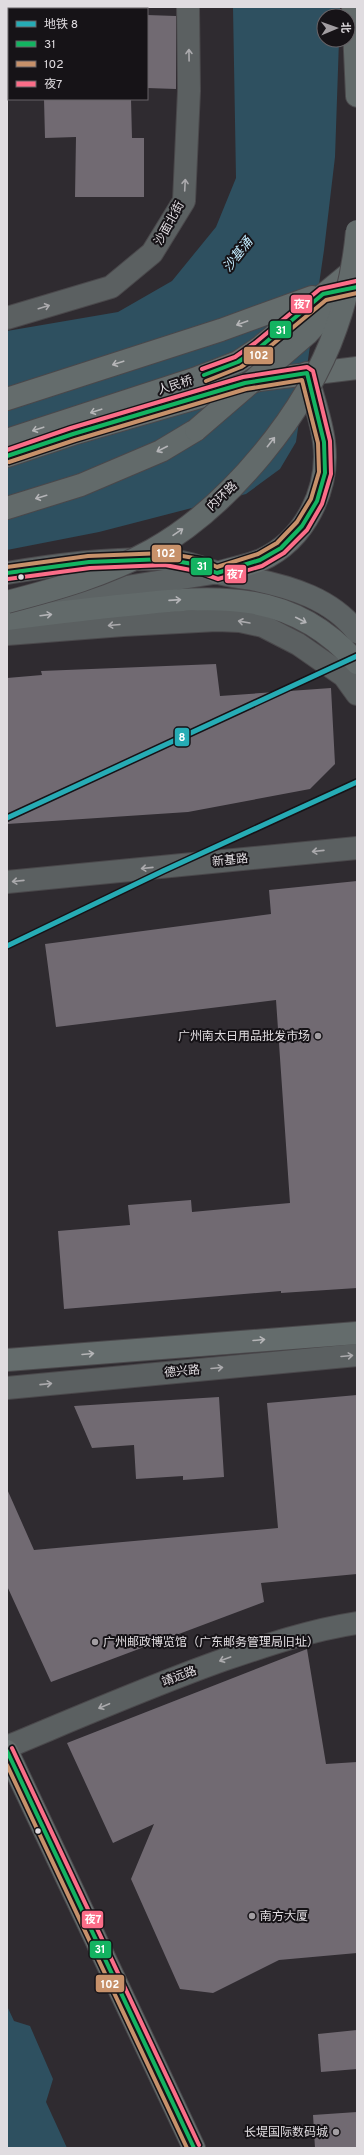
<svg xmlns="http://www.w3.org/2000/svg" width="364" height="2155" viewBox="0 0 364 2155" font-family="Overpass,'Noto Sans SC',sans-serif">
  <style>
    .water { fill: #2e5060 }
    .building { fill: #716a72 }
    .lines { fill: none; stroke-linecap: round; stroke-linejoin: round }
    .minor-casing { stroke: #4a484b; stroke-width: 24 }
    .tertiary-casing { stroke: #4a484b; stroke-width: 24 }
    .secondary-casing { stroke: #4a484b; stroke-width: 24 }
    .primary-casing { stroke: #4a484b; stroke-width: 24 }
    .trunk-casing { stroke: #4a484b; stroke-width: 24 }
    .minor { stroke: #5b6061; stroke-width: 22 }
    .tertiary { stroke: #5b6061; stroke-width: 22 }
    .secondary { stroke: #5d6364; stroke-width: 22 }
    .primary { stroke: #646c6c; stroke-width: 22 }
    .trunk { stroke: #626a6a; stroke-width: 22 }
    .trunk-bridge-casing { stroke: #4a484b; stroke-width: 24; stroke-linecap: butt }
    .trunk-bridge { stroke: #626a6a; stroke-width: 22 }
    .bus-1-casing { stroke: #161317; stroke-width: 7 }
    .bus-2-casing { stroke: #161317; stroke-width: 7 }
    .bus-3-casing { stroke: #161317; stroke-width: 7 }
    .bus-1 { stroke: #13b361; stroke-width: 4 }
    .bus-2 { stroke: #c7916a; stroke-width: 4 }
    .bus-3 { stroke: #fb6d88; stroke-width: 4 }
    .metro-1-casing { stroke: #161317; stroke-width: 8 }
    .metro-1 { stroke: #26acb5; stroke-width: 5 }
    .oneway { stroke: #abaaad }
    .oneway2 { stroke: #b5b5b7 }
    .oneway3 { stroke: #b4b4b7 }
    .bus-dot { fill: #e0dce0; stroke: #161317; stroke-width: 1.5 }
    .poi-dot { fill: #a29ea2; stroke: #161317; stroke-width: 1.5 }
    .labels { text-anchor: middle; stroke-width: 4; stroke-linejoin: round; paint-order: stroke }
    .street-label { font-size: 12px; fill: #e0dce0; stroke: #161317 }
    .poi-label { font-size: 12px; fill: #e0dce0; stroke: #161317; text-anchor: end }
    .water-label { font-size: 13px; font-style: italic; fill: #c2eafc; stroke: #161317 }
    .line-badge { stroke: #161317; stroke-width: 1.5 }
    .badge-label { font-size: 11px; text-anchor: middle; font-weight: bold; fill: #fff }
  </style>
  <rect width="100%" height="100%" fill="#2f2b30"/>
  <g class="water">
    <path d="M233,7H340V16H324V40H339L335,157L324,250L296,442L280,469L246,494L99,532L7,550V331L118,312L172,281L216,227L236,178Z"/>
    <path d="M7,2006L14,2021L30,2026L53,2079L46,2102L67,2148H7Z"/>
  </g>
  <g class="building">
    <path d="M147,15L176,16V89L147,88Z"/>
    <path d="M44,99H131L132,138H144V197H75L76,137L45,138Z"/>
    <path d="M216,664L220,696L331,688L335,764L310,789L188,812L7,824V678L42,675L41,671Z"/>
    <path d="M357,881V1288L281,1293V1291L64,1309L58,1231L130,1225L128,1205L191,1200L192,1212L290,1203L276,1000L56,1027L45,944L271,914L269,890Z"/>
    <path d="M357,1395V1574L261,1583L264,1602L51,1682L7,1586V1489L34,1550L278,1528L267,1403Z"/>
    <path d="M219,1397L224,1477L183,1480V1476L136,1479L134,1445L92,1448L74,1406Z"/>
    <path d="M307,1649L326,1764L357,1762V1953L279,1960L213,1993L180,1989L131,1879L154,1824L113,1843L67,1743Z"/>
    <path d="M357,2030V2069L321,2072L318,2034Z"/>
    <path d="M357,2112V2148H315L313,2115Z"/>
  </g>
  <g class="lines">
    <g class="minor-casing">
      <g id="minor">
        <path d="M7,318L111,287L152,253L184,201L189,91L188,7"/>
        <path d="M7,634L123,625L217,620L240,621L263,626L298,644L344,676L357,694"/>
        <path d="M7,882L357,848"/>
      </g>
    </g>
    <g class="tertiary-casing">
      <g id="tertiary">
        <path d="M7,1388L357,1355"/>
        <path d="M7,1747C79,1717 150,1686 223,1660C267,1645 311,1630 357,1623"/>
      </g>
    </g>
    <g class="secondary-casing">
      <g id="secondary">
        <path d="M7,573C58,564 111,558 163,559C182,560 199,567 216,572C227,576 240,577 252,579C291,587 332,599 357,632"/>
        <path d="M47,594L114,589L213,573"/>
      </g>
    </g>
    <g class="primary-casing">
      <g id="primary">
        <path d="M7,399L221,330L312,297"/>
        <path d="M7,440L194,379L238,362L259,348L357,267"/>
        <path d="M7,456L73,434L259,380L357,368"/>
        <path d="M217,573C231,568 247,566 261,560C305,540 330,489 324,442C321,418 312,396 307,373"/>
        <path d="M7,1360L357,1333"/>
        <path d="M7,1751L194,2148"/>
      </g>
    </g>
    <g class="trunk-casing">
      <g id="trunk">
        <path d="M353,7L357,96"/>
        <path d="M7,508L81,485L161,451L196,430"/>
        <path d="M7,619C47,614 87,609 128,605C216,595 293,589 357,663"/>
      </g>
    </g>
    <use href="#minor" class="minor"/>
    <use href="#tertiary" class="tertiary"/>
    <use href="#secondary" class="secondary"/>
    <use href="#primary" class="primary"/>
    <use href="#trunk" class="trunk"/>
    <g class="trunk-bridge-casing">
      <g id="trunk-bridge">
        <path d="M196,430L307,334L342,296"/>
        <path d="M7,602C57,589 107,575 152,550C229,507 307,412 336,328C347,298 354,263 357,231"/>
      </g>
    </g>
    <use href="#trunk-bridge" class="trunk-bridge"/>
    <g class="bus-1-casing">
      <g id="bus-1">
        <path d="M204,375L238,362L259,348L323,294L357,287"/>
        <path d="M7,456L73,434L245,383L307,373L324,442L325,473L317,501L302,526L281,548L260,560L217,573L198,565L165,559L89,562L7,573"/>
        <path d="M7,1751L194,2148"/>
      </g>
    </g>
    <g class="bus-2-casing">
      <g id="bus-2">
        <path d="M206,381L241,367L262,353L326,300L357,293"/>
        <path d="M7,567L88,556L165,553L200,559L217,567L258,554L277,543L297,522L311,499L319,472L318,443L302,380L246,389L75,440L9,462"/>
        <path d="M7,1765L187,2148"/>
      </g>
    </g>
    <g class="bus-3-casing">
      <g id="bus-3">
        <path d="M202,369L235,357L255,343L320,289L356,281"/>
        <path d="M7,450L71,428L243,377L307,367L313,371L330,441L331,474L322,504L307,530L284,553L262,566L218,579L196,571L165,565L90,568L8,579"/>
        <path d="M12,1748L199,2145"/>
      </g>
    </g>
    <use href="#bus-1" class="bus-1"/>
    <use href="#bus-2" class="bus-2"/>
    <use href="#bus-3" class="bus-3"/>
    <g class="metro-1-casing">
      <g id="metro-1">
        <path d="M7,818L357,656"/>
        <path d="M7,946L163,871L357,782"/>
      </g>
    </g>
    <use href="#metro-1" class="metro-1"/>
  </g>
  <defs><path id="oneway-shaft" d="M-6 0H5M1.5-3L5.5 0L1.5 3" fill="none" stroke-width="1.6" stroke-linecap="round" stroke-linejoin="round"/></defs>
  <g class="oneway">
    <use href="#oneway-shaft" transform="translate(189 55) rotate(-91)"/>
    <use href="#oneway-shaft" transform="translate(185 185) rotate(-87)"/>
    <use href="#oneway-shaft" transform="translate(44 307) rotate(-17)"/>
    <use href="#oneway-shaft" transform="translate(244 622) rotate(-170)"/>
    <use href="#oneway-shaft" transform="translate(114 625) rotate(175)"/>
    <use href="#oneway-shaft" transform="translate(318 851) rotate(174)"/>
    <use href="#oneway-shaft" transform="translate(147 868) rotate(174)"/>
    <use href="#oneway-shaft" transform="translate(18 881) rotate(174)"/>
    <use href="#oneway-shaft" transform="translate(347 1356) rotate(-5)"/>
    <use href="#oneway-shaft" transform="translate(217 1368) rotate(-5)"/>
    <use href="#oneway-shaft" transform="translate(46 1384) rotate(-6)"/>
    <use href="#oneway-shaft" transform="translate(225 1659) rotate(160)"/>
    <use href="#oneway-shaft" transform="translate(104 1706) rotate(157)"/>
  </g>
  <g class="oneway2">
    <use href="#oneway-shaft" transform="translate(242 323) rotate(160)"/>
    <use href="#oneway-shaft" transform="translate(118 363) rotate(162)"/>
    <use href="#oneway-shaft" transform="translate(96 411) rotate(162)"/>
    <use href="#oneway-shaft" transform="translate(38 429) rotate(162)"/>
    <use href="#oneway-shaft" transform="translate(259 1340) rotate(-5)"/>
    <use href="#oneway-shaft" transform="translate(88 1354) rotate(-5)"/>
  </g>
  <g class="oneway3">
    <use href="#oneway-shaft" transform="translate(271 442) rotate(-52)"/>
    <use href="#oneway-shaft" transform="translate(162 449) rotate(153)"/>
    <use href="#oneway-shaft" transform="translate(41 497) rotate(163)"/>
    <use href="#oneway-shaft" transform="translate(178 532) rotate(-34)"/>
    <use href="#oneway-shaft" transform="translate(175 600) rotate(-4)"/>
    <use href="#oneway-shaft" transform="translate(46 615) rotate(-7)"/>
    <use href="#oneway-shaft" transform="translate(301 620) rotate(27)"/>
  </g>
  <g class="bus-dot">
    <circle cx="21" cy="577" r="3.5"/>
    <circle cx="38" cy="1831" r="3.5"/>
  </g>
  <g class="poi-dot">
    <circle cx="318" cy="1036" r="4"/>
    <circle cx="95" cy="1642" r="4"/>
    <circle cx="252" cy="1916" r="4"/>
    <circle cx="336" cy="2132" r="4"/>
  </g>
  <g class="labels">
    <g class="street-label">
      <text transform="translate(169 223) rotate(-61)" y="4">沙面北街</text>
      <text transform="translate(175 385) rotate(-18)" y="4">人民桥</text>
      <text transform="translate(222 496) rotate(-43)" y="4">内环路</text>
      <text transform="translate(230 860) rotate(-6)" y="4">新基路</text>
      <text transform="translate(182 1371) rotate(-5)" y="4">德兴路</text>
      <text transform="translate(179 1676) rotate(-20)" y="4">靖远路</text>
    </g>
    <g class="poi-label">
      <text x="310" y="1040">广州南太日用品批发市场</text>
      <text x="103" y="1646" text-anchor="start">广州邮政博览馆（广东邮务管理局旧址）</text>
      <text x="260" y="1920" text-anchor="start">南方大厦</text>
      <text x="328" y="2136">长堤国际数码城</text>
    </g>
    <g class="water-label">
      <text transform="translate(237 254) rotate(-52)" y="5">沙基涌</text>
    </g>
  </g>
  <g class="line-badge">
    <rect x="290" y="294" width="23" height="20" rx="4" fill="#fb6d88"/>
    <rect x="269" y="320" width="23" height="19" rx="4" fill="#13b361"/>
    <rect x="243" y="346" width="31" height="19" rx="4" fill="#c7916a"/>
    <rect x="151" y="544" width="31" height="19" rx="4" fill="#c7916a"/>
    <rect x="190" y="557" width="23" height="19" rx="4" fill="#13b361"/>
    <rect x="224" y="564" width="23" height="20" rx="4" fill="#fb6d88"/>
    <rect x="174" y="727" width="16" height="20" rx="4" fill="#26acb5"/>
    <rect x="81" y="1910" width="23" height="19" rx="4" fill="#fb6d88"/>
    <rect x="89" y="1940" width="23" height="19" rx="4" fill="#13b361"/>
    <rect x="95" y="1974" width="30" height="19" rx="4" fill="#c7916a"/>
  </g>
  <g class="badge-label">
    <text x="302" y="308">夜7</text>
    <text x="281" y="334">31</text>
    <text x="259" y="359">102</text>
    <text x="166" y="557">102</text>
    <text x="202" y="570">31</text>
    <text x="235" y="578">夜7</text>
    <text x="182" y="741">8</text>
    <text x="93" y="1923">夜7</text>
    <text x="100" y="1953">31</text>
    <text x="110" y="1988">102</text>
  </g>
  <rect width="364" height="2155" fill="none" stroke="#e0dce0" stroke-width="16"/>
  <rect x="8" y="8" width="140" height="92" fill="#161317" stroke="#676367"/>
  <rect x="16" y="21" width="20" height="6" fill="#26acb5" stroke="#676367"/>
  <text x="44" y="28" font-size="12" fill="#e0dce0">地铁 8</text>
  <rect x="16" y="41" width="20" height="6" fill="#13b361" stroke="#676367"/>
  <text x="44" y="48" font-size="12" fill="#e0dce0">31</text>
  <rect x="16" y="61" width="20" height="6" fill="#c7916a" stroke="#676367"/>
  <text x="44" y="68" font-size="12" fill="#e0dce0">102</text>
  <rect x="16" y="81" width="20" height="6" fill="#fb6d88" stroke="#676367"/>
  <text x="44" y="88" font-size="12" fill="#e0dce0">夜7</text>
  <g transform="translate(336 28) rotate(88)"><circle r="19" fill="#161317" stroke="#676367"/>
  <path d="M0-3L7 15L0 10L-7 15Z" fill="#a29ea2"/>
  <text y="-6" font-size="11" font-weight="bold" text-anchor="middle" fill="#e0dce0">北</text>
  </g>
</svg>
